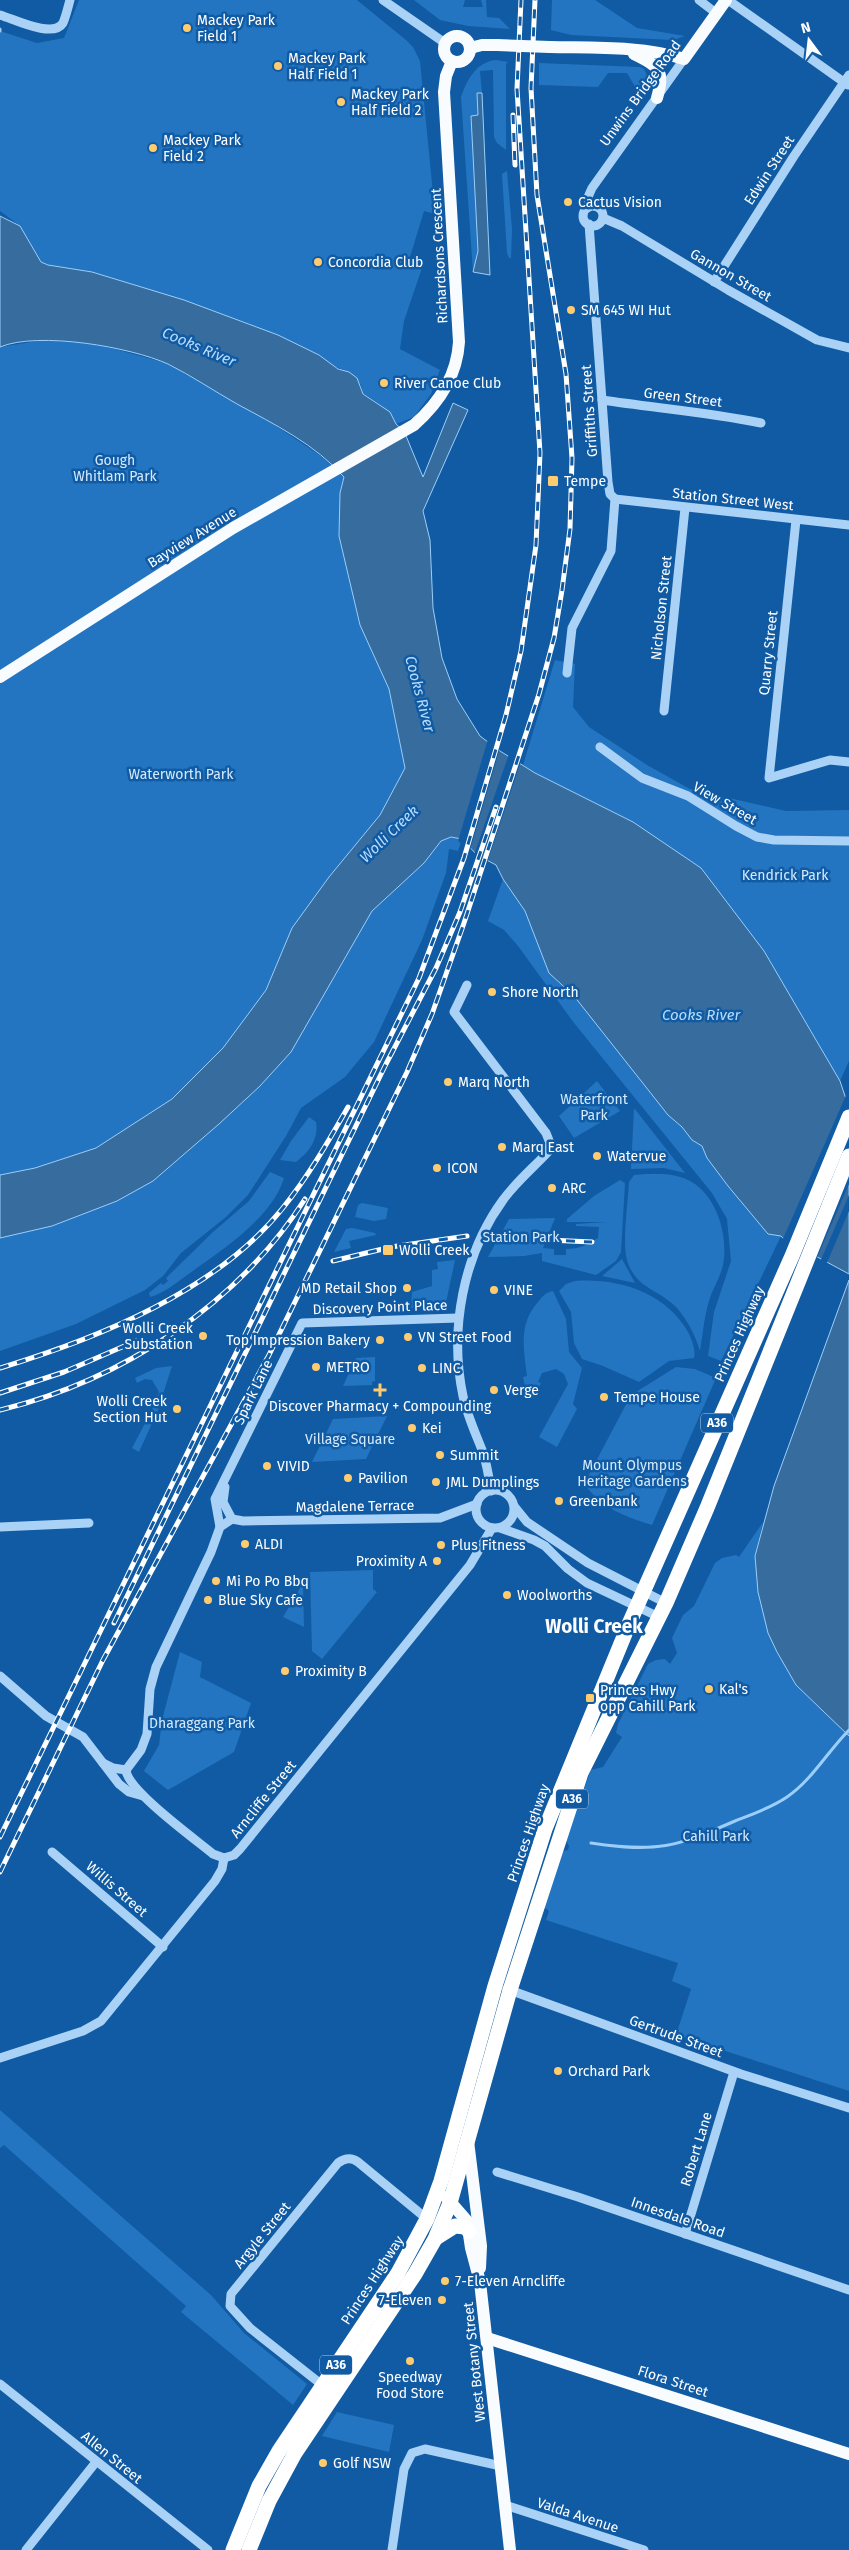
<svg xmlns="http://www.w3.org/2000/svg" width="849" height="2550" viewBox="0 0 849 2550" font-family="'Fira Sans',sans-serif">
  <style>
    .green { fill: #2375c1 }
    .water { fill: #376c9f; stroke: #9ccef9 }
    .pier { fill: #105ba3 }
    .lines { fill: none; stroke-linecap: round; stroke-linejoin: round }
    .stream { stroke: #9ccef9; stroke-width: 3 }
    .minor { stroke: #aad2f6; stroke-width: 9 }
    .major { stroke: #f9fcff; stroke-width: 12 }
    .highway { stroke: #fff; stroke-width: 15 }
    .rail-casing { stroke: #fff; stroke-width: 5 }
    .rail { stroke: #105ba3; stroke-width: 3; stroke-dasharray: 9; stroke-linecap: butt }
    .major-bridge { stroke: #f9fcff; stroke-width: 12 }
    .poi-dot { fill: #ffcb6f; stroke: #105ba3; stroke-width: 2 }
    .labels { text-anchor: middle; stroke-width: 5; stroke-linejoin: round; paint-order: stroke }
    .shield { fill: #105ba3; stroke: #b7cee3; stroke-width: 1 }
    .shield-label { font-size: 12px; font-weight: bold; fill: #fff }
    .poi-label { font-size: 14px; fill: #fff; stroke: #105ba3; text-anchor: start }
    .street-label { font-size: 14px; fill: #fff; stroke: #105ba3 }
    .park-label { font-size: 14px; fill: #d4eafe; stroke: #105ba3 }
    .water-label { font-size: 15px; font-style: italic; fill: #b7dcfc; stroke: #105ba3 }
    .district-label { font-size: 19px; font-weight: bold; fill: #fff; stroke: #105ba3 }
  </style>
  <rect width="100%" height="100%" fill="#105ba3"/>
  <g class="green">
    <path d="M79,0H357L406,40L413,47L420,61L435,214L424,211L410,257L424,262L404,321L400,349L440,370L431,394L414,417L396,424L390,412L363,393L361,385L349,372L328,364L319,355L250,324L126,282L92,272L48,265L41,262L20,226L0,211V31L37,43L64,38Z"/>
    <path d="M414,0H465L463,7H483L481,0H486L487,17L499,18L510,29L468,26L440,20Z"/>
    <path d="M552,0H595L637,28L685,36L673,40L571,35L551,30Z"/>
    <path d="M496,60L508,62L506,64V150L497,143L494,137L493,70L480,71L482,93L477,94L478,115L471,116L478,251L473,272L461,97C467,80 476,62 496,60Z"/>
    <path d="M539,63L640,67L644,69L652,86L642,99L627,73H608L598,87L539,85Z"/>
    <path d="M507,171L512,229L511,258H509L507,253L502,174Z"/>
    <path d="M43,340L82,342L115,349L166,363L264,418L321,456L344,476L340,493L339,536L360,625L389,689L405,768L380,815L329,877L292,928L266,990L223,1048L172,1099L96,1148L35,1168L0,1175V347Z"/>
    <path d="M555,660L575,664L573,707L589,727L647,765L690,789L786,811L849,810V1061L840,1081L764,951L701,868L633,822L535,773L523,765Z"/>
    <path d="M451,837L462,839L458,851L449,849L446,873L422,940L374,1042L345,1077L301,1108L286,1136L248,1195L226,1217L181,1253L163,1276L145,1290L76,1324L0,1351V1238L52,1226L117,1201L153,1181L219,1124L260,1086L291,1052L372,911L424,863L441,841Z"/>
    <path d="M503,879L525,911L557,981L574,995L668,1115L682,1127L692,1140L702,1146L707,1158L728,1186L768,1234L781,1236L721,1361L708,1356L714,1312L731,1261L727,1219L712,1193L574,1023L518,946L504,930L488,921Z"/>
    <path d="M597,1081L620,1111L574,1138L559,1116Z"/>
    <path d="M634,1108L685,1173L664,1168L631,1169Z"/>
    <path d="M309,1117L316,1122C319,1139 309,1152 296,1162L280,1160L291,1141Z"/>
    <path d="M270,1172L284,1178C272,1218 222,1250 190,1273C177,1282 165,1293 150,1297L149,1293L161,1283L163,1285L168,1281L166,1278L213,1232L249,1201Z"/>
    <path d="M646,1174C657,1174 669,1173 680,1177C713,1186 727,1228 724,1258C723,1274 713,1287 709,1301C704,1317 703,1334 700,1351C695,1335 687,1319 676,1307C658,1289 635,1288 627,1260C622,1242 628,1202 629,1182L634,1175Z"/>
    <path d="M620,1180L625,1183L621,1252L616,1261L596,1275L542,1261V1253L524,1256L488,1257L509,1219L555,1218L543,1248L554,1249V1255H566V1249C580,1249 587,1245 598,1238L599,1227L576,1226V1224L607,1222H567V1219L594,1196Z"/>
    <path d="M362,1203L388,1208L386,1219L374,1221L355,1217L358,1205Z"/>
    <path d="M352,1228L375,1233L376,1235L349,1241L351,1248L334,1252L346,1229Z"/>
    <path d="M622,1259L635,1283L602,1276Z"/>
    <path d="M455,1260L445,1307L411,1308L412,1292L432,1286V1270L438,1269L437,1262Z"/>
    <path d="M575,1281C618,1278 665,1292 688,1332C692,1340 696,1350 694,1358L669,1361L639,1382L603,1366L582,1359L574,1343L571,1312L559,1291L566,1284Z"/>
    <path d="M553,1291L566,1319L569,1352L582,1368L573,1404L577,1409L557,1447L539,1437L568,1384L564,1374L556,1369L542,1373L538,1382L541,1383L533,1399L530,1397L528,1400L523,1377L527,1376C524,1349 518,1324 538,1302C542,1297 546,1292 553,1291Z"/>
    <path d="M375,1357V1381L372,1382V1385L343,1386L356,1358Z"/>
    <path d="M172,1366L158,1410L139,1452L132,1448L153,1408L159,1392L152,1380L145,1379L137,1383L135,1378L156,1368Z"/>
    <path d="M676,1367L695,1369L716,1378L652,1525C621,1515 604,1509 584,1484L631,1395Z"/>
    <path d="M387,1416L366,1459L312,1462L333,1419Z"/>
    <path d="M763,1522L755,1556L849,1736V2091L676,2035L691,1989L672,1981L678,1963L546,1920L549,1911L544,1907L560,1852L568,1850L569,1846L565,1839L591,1770L603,1767L622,1737L616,1733L618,1724L648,1664L656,1660L665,1659L670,1664L677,1653L672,1638L683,1615L694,1606L715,1563L722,1558L736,1555L739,1557Z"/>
    <path d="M373,1570V1589L377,1592L322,1659L312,1651L310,1572Z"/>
    <path d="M303,1583L304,1627L283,1617Z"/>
    <path d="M180,1652L202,1662L200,1677L251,1703L234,1752L168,1790L144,1771L159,1745L162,1720Z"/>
    <path d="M0,2110L211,2295L244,2333L307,2384L293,2405L181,2312L186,2306L4,2145L0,2148Z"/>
    <path d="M337,2412L394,2425L389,2452L322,2436Z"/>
  </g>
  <g class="water">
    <path d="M477,93H482L490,275L473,272L478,251L471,116L478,115Z"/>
    <path d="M0,216L20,226L41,262L48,265L92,272L184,300L278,335L319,355L338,369L349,372L357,378L363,394L390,412L396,424L404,431L423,477L453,403L468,410L423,511L430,540L433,608L442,658L457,699L480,736L500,751L535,773L633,822L701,868L764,951L840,1081L849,1108V1274L810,1253L791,1247L781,1236L768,1234L728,1186L707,1158L702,1146L692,1140L682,1127L668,1115L574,996L549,973L525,911L503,879L496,865L477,855L462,839L451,837L441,841L424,863L372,911L291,1052L260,1086L219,1124L153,1181L117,1201L52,1226L0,1238V1175L35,1168L96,1148L172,1099L223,1048L266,990L292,928L329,877L380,815L405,768L389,689L360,625L339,536L340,493L344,477C316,445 274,424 237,404C214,391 192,376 168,364C130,347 39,331 0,347Z"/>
    <path d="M849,1280V1736L796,1685L777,1652L768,1633L758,1592L755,1556L774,1486Z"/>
  </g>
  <g class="pier">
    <path d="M488,739L500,748L470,850L458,841Z"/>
    <path d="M509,754L521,761L487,863L474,855Z"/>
    <path d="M847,1093L849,1100V1184L816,1260L789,1249L782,1241Z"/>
    <path d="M849,1195V1211L826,1265L820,1262Z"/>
  </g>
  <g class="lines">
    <g class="stream">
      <path d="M0,31V29"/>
      <path d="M591,1843C658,1853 675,1847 735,1821C753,1814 771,1808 787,1797C812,1780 828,1751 849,1730"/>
    </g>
    <g class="minor">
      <path d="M383,0L445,43"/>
      <path d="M699,0L716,13"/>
      <path d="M728,0L848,85"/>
      <path d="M0,15C14,19 53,39 63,23C66,16 68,7 70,0"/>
      <circle cx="593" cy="216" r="10"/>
      <path d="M589,207L588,197L592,188L684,59"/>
      <path d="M603,218L622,226L728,290L817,340L849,348"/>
      <path d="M714,282L794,156L849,75"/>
      <path d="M602,400C655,408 708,412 761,423"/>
      <path d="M615,499L849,525"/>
      <path d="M796,520L769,778L830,760L849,762"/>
      <path d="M567,673L572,628L611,551L615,499L610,494L608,482L589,224"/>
      <path d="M664,711L685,508"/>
      <path d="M600,747L642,778L688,796L736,826L757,837L774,840L849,841"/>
      <path d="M467,985L454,1012L546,1133L550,1143L548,1152C533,1168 516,1182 503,1200C463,1255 449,1330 463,1396C467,1415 475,1432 482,1450C487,1463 489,1477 491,1491"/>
      <path d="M225,1487L223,1502L232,1519"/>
      <circle cx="495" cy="1509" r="19"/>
      <path d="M514,1506L527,1522L588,1563L666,1603"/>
      <path d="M232,1519L243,1521L440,1518L477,1504"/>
      <path d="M0,1527L89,1523"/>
      <path d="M220,1527L215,1499L302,1323L458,1318"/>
      <path d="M500,1528L534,1540L545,1546L568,1569L587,1583L659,1617"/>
      <path d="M0,1676L46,1716L83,1737L119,1784L129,1792L143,1796"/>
      <path d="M103,1763L113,1768L126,1770"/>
      <path d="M126,1770L141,1750L147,1734L150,1689L156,1667L211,1552L220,1527L232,1519"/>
      <path d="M126,1770C127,1790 195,1839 213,1854L224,1858"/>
      <path d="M52,1852L163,1947"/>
      <path d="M224,1858L234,1855L240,1849L470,1565L492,1528"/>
      <path d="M507,1989L741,2074L849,2108"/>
      <path d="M0,2058L83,2031L101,2021L215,1881L222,1869L224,1858"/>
      <path d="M497,2172L578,2197L849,2290"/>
      <path d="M685,2234L734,2072"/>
      <path d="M0,2384L208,2550"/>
      <path d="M326,2388L250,2328L230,2306L231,2294L338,2163C345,2158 351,2157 358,2162L427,2219"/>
      <path d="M505,2505L644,2550"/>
      <path d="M26,2550L96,2462"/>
      <path d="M392,2550L404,2469L412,2453L425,2449L501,2466"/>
    </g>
    <g class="major">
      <circle cx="457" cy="49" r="13"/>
      <path d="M550,47C594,48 642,46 684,59L726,0"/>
      <path d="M470,48L482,45H497"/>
      <path d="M634,54C659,66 665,70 657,98"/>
      <path d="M0,677L233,528L414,425C439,403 457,376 459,342L444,92L446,76L452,61"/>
      <path d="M468,2141L481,2246L480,2268"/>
      <path d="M446,2197L467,2221L471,2248L480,2282L510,2550"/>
      <path d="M487,2338L849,2454"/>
    </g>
    <g class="highway">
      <path d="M436,2238L455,2226L465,2227L469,2231"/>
      <path d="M233,2550L259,2486L279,2451L398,2273L427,2219L441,2181L495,1986L545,1829L629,1624L792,1256L849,1117"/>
      <path d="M249,2550L269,2501L295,2453L415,2274L435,2239L450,2203L510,1990L581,1773L666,1603L707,1508L849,1156"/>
    </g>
    <g class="rail-casing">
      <g id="rail">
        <path d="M513,115L515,165"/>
        <path d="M548,1240L592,1242"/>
        <path d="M333,1261L391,1247L467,1236"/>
        <path d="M0,1368C99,1338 216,1291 282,1209C308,1177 328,1142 348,1107"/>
        <path d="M0,1393L64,1372L136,1341"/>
        <path d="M0,1410C121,1381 237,1305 305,1199"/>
        <path d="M114,1623L386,1064L436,968L460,912L496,807"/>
        <path d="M0,1837L419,978L464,858L506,715L521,651L536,545L540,453L517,89L521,0"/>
        <path d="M0,1872L103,1660L269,1355L407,1072L432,1014L464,923L539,694L554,638L562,590L570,529L572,458L566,374L537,195L531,88L535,0"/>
      </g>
    </g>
    <use href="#rail" class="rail"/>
    <path class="major-bridge" d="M497,45L550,47"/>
  </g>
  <g class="poi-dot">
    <circle cx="187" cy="28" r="5"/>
    <circle cx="278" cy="66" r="5"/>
    <circle cx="341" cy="102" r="5"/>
    <circle cx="153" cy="148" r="5"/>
    <circle cx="568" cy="202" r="5"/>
    <circle cx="318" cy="262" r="5"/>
    <circle cx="571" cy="310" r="5"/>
    <circle cx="384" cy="383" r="5"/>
    <rect x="547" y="475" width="12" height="12" rx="2.5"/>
    <circle cx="492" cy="992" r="5"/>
    <circle cx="448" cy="1082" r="5"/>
    <circle cx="502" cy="1147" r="5"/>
    <circle cx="597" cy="1156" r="5"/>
    <circle cx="437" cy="1168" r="5"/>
    <circle cx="552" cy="1188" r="5"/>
    <rect x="382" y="1244" width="12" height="12" rx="2.5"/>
    <circle cx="407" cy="1288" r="5"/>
    <circle cx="494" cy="1290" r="5"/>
    <circle cx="203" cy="1336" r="5"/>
    <circle cx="408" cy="1337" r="5"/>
    <circle cx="380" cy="1340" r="5"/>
    <circle cx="316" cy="1367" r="5"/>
    <circle cx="422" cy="1368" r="5"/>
    <path d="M377.5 1382.5h5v5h5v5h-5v5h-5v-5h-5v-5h5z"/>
    <circle cx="494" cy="1390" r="5"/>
    <circle cx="604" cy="1397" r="5"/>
    <circle cx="177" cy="1409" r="5"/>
    <circle cx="412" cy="1428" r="5"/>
    <circle cx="440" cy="1455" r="5"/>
    <circle cx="267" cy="1466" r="5"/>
    <circle cx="348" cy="1478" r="5"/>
    <circle cx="436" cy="1482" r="5"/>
    <circle cx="559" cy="1501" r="5"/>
    <circle cx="245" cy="1544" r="5"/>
    <circle cx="441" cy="1545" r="5"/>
    <circle cx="437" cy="1561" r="5"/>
    <circle cx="216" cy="1581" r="5"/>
    <circle cx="507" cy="1595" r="5"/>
    <circle cx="208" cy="1600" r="5"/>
    <circle cx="285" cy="1671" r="5"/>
    <circle cx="709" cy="1689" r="5"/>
    <rect x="585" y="1693" width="10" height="10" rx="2.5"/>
    <circle cx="558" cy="2071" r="5"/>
    <circle cx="445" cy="2281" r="5"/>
    <circle cx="442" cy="2300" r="5"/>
    <circle cx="410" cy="2361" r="5"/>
    <circle cx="323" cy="2463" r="5"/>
  </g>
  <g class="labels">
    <g class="shield">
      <rect x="701" y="1413.5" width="32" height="19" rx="4"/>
      <rect x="556" y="1789.5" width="32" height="19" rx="4"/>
      <rect x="320" y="2355.5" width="32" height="19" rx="4"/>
    </g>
    <g class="shield-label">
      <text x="717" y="1427">A36</text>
      <text x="572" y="1803">A36</text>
      <text x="336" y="2369">A36</text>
    </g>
    <g class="poi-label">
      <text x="197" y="25">Mackey Park<tspan x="197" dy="16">Field 1</tspan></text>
      <text x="288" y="63">Mackey Park<tspan x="288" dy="16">Half Field 1</tspan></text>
      <text x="351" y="99">Mackey Park<tspan x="351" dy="16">Half Field 2</tspan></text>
      <text x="163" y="145">Mackey Park<tspan x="163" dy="16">Field 2</tspan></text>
      <text x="578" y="207">Cactus Vision</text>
      <text x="328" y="267">Concordia Club</text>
      <text x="581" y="315">SM 645 WI Hut</text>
      <text x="394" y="388">River Canoe Club</text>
      <text x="564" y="486">Tempe</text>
      <text x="502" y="997">Shore North</text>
      <text x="458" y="1087">Marq North</text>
      <text x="512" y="1152">Marq East</text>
      <text x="607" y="1161">Watervue</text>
      <text x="447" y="1173">ICON</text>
      <text x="562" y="1193">ARC</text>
      <text x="399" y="1255">Wolli Creek</text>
      <text x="397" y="1293" text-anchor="end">MD Retail Shop</text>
      <text x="504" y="1295">VINE</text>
      <text x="193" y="1333" text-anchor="end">Wolli Creek<tspan x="193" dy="16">Substation</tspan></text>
      <text x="418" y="1342">VN Street Food</text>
      <text x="370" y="1345" text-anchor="end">Top Impression Bakery</text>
      <text x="326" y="1372">METRO</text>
      <text x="432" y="1373">LINC</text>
      <text x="504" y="1395">Verge</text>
      <text x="614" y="1402">Tempe House</text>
      <text x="167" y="1406" text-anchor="end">Wolli Creek<tspan x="167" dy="16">Section Hut</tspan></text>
      <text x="380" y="1411" text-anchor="middle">Discover Pharmacy + Compounding</text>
      <text x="422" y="1433">Kei</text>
      <text x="450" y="1460">Summit</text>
      <text x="277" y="1471">VIVID</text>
      <text x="358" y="1483">Pavilion</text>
      <text x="446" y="1487">JML Dumplings</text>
      <text x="569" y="1506">Greenbank</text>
      <text x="255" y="1549">ALDI</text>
      <text x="451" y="1550">Plus Fitness</text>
      <text x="427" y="1566" text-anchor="end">Proximity A</text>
      <text x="226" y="1586">Mi Po Po Bbq</text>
      <text x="517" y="1600">Woolworths</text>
      <text x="218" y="1605">Blue Sky Cafe</text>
      <text x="295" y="1676">Proximity B</text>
      <text x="719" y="1694">Kal's</text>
      <text x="600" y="1695">Princes Hwy<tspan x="600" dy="16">opp Cahill Park</tspan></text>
      <text x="568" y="2076">Orchard Park</text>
      <text x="455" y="2286">7-Eleven Arncliffe</text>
      <text x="432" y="2305" text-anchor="end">7-Eleven</text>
      <text x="410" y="2382" text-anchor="middle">Speedway<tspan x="410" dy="16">Food Store</tspan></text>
      <text x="333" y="2468">Golf NSW</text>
    </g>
    <g class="street-label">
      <text transform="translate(640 93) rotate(-54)" y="5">Unwins Bridge Road</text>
      <text transform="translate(769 170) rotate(-57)" y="5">Edwin Street</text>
      <text transform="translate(439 256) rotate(-93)" y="5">Richardsons Crescent</text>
      <text transform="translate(731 275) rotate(30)" y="5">Gannon Street</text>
      <text transform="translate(683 397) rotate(7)" y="5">Green Street</text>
      <text transform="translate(589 411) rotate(-94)" y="5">Griffiths Street</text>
      <text transform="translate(733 499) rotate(6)" y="5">Station Street West</text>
      <text transform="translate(192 537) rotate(-32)" y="5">Bayview Avenue</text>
      <text transform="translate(661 608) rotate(-84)" y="5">Nicholson Street</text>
      <text transform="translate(768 653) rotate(-84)" y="5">Quarry Street</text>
      <text transform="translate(725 803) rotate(30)" y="5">View Street</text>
      <text transform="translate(380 1307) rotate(-2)" y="5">Discovery Point Place</text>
      <text transform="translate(739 1334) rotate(-66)" y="5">Princes Highway</text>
      <text transform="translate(253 1392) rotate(-64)" y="5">Spark Lane</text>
      <text transform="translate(355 1506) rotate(-1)" y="5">Magdalene Terrace</text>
      <text transform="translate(263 1799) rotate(-51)" y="5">Arncliffe Street</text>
      <text transform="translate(528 1833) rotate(-71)" y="5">Princes Highway</text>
      <text transform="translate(117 1889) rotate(41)" y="5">Willis Street</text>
      <text transform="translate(676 2036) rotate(20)" y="5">Gertrude Street</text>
      <text transform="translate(696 2149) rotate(-73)" y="5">Robert Lane</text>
      <text transform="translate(678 2217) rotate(19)" y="5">Innesdale Road</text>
      <text transform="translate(262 2235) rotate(-51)" y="5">Argyle Street</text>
      <text transform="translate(372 2280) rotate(-57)" y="5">Princes Highway</text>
      <text transform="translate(474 2362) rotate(-96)" y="5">West Botany Street</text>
      <text transform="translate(673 2381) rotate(18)" y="5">Flora Street</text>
      <text transform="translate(112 2457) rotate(39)" y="5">Allen Street</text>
      <text transform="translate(578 2515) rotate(18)" y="5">Valda Avenue</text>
    </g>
    <g class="park-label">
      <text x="115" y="465">Gough<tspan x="115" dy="16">Whitlam Park</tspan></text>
      <text x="181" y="779">Waterworth Park</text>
      <text x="785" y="880">Kendrick Park</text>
      <text x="594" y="1104">Waterfront<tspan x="594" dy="16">Park</tspan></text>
      <text x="521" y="1242">Station Park</text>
      <text x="350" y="1444">Village Square</text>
      <text x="632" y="1470">Mount Olympus<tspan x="632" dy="16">Heritage Gardens</tspan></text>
      <text x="202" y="1728">Dharaggang Park</text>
      <text x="716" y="1841">Cahill Park</text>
    </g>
    <g class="water-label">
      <text transform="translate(199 347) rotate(23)" y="5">Cooks River</text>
      <text transform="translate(420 694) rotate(75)" y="5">Cooks River</text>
      <text transform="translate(389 834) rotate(-44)" y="5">Wolli Creek</text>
      <text x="701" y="1020">Cooks River</text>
    </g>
    <g class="district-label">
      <text x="594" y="1633">Wolli Creek</text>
    </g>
  </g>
  <g transform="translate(809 40) rotate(345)" stroke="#105ba3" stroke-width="4" paint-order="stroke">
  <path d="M0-4L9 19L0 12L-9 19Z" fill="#ffffff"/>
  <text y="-8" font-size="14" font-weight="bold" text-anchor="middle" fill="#ffffff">N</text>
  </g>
</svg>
